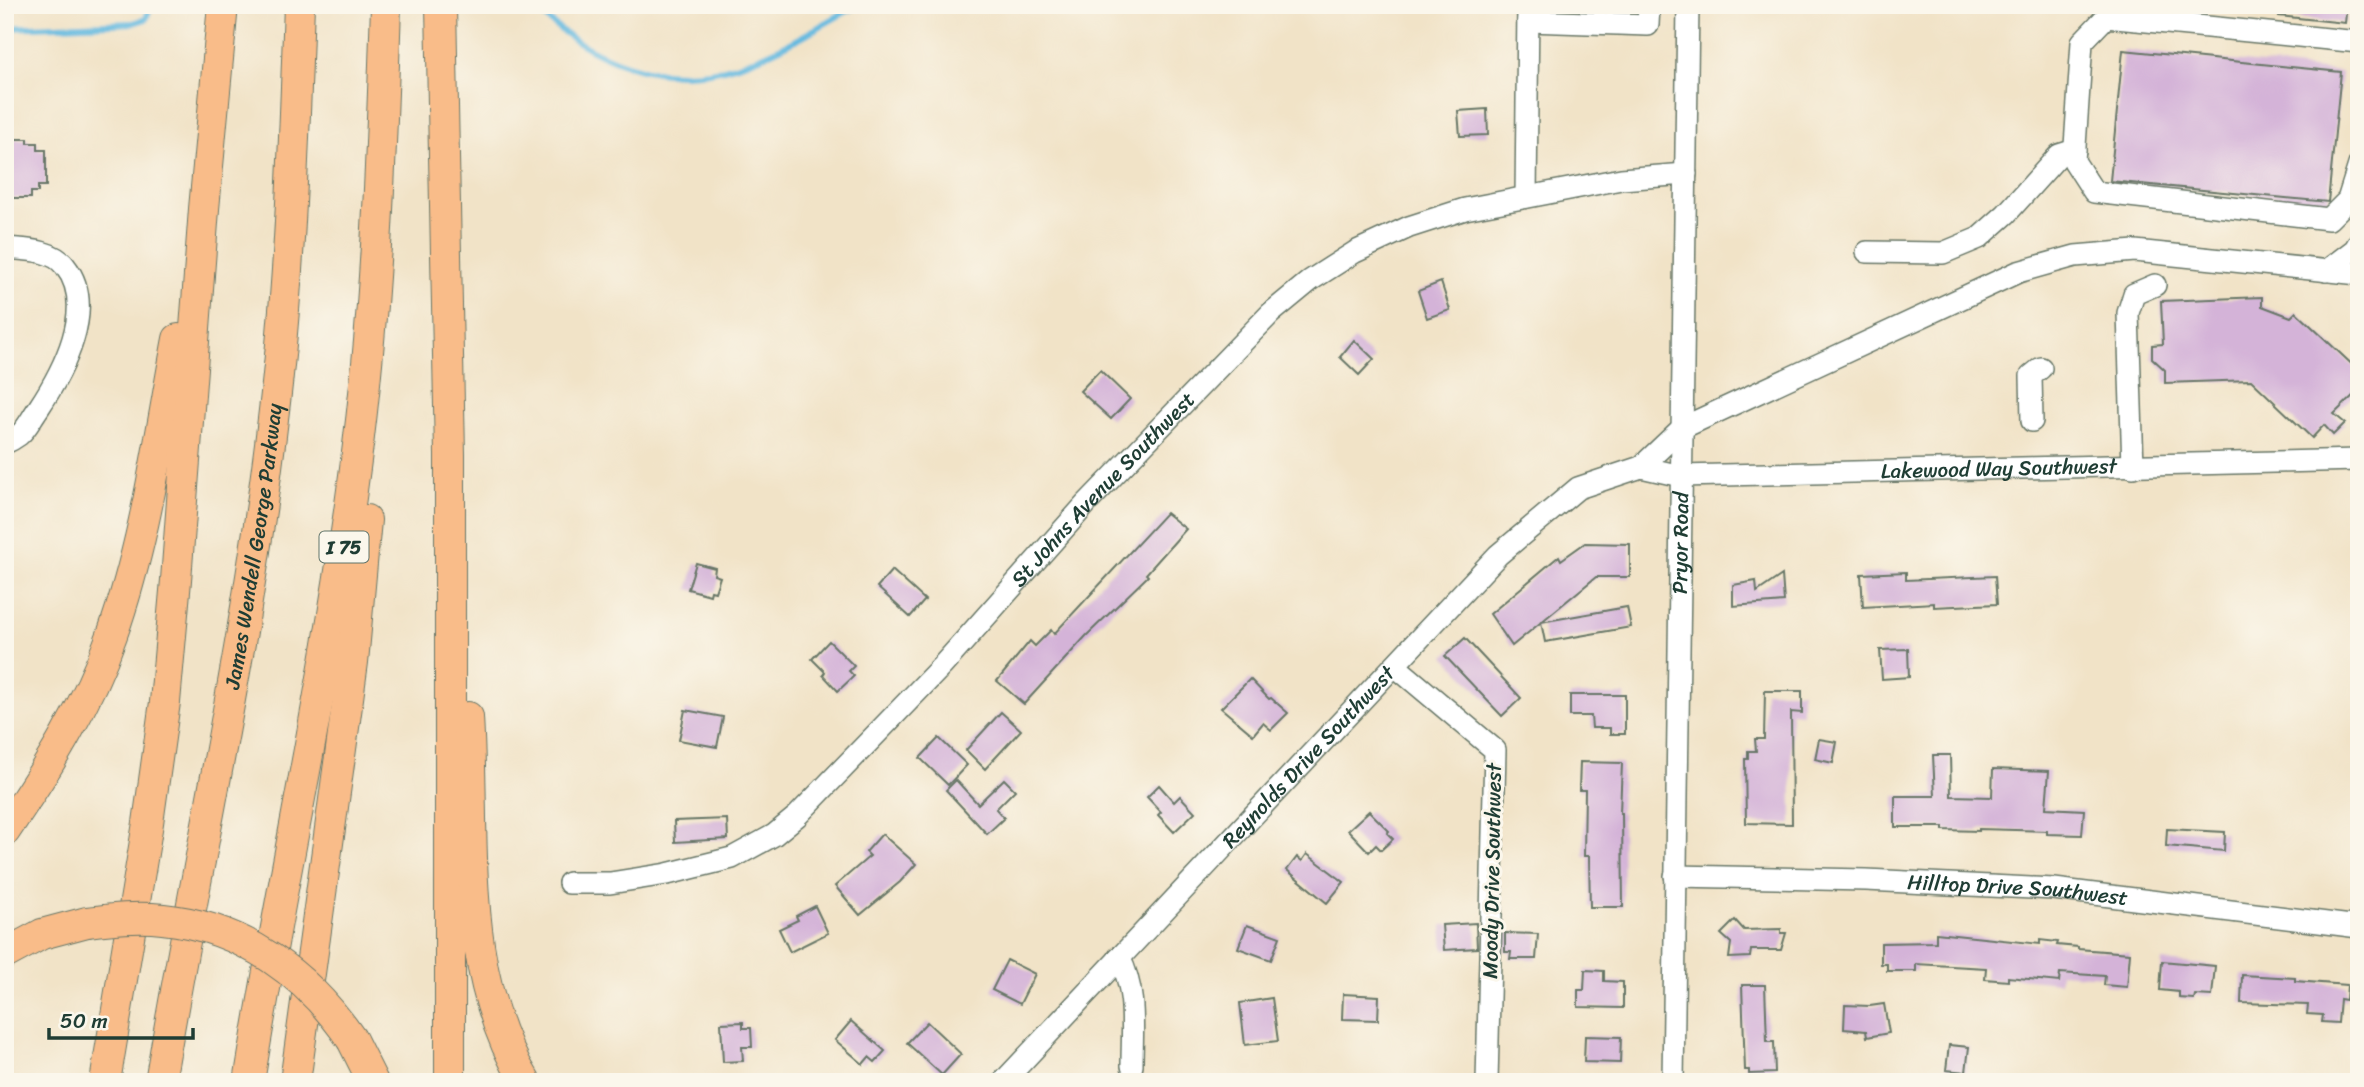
<svg xmlns="http://www.w3.org/2000/svg" width="2364" height="1087" viewBox="0 0 2364 1087" font-family="Sriracha,sans-serif">
  <style>
    .lines { fill: none; stroke-linecap: round; stroke-linejoin: round }
    .stream { stroke: #63b9df; stroke-width: 6 }
    .building { fill: #d4b3d8 }
    .minor-casing { stroke: #687767; stroke-width: 24 }
    .highway-casing { stroke: #687767; stroke-width: 32 }
    .minor { stroke: #fff; stroke-width: 21 }
    .highway { stroke: #f9bc89; stroke-width: 30 }
    .highway-bridge-casing { stroke: #687767; stroke-width: 32; stroke-linecap: butt }
    .highway-bridge { stroke: #f9bc89; stroke-width: 30 }
    .labels { text-anchor: middle; stroke-width: 6; stroke-linejoin: round; paint-order: stroke }
    .shield { fill: #fbf7ec; stroke: #61756b; stroke-width: 2 }
    .shield-label { font-size: 19px; font-weight: bold; fill: #1f3d34 }
    .street-label { font-size: 21px; fill: #1f3d34; stroke: #fbf7ec }
  </style>
  <rect width="100%" height="100%" fill="#fbf7ec"/>
  <filter id="ink" filterUnits="userSpaceOnUse"><feTurbulence type="fractalNoise" baseFrequency=".0143" numOctaves="2"/><feDisplacementMap in="SourceGraphic" scale="14" xChannelSelector="R" yChannelSelector="G"/><feConvolveMatrix kernelMatrix="1 2 1 2 8 2 1 2 1" color-interpolation-filters="sRGB"/></filter>
  <filter id="wash" filterUnits="userSpaceOnUse"><feTurbulence type="fractalNoise" baseFrequency=".00686" numOctaves="4" result="noise"/><feDisplacementMap in="SourceGraphic" scale="28" xChannelSelector="R" yChannelSelector="G"/><feGaussianBlur stdDeviation="1.57" result="paint"/><feColorMatrix in="noise" values="0 0 0 0 0 0 0 0 0 0 0 0 0 0 0 0 0 1.4 0 .05"/><feComposite in="paint" operator="in"/></filter>
  <g filter="url(#wash)">
    <rect width="100%" height="100%" fill="#f1e3c7"/>
    <g class="lines">
      <g class="stream">
        <path d="M533,5C586,60 663,90 738,65C780,52 819,26 858,5"/>
        <path d="M5,28L133,23L146,19L151,5"/>
      </g>
    </g>
    <g id="blocks">
      <g class="building">
        <path d="M2280,5H2347L2345,23L2279,16Z"/>
        <path d="M2123,50L2341,72L2328,202L2110,181Z"/>
        <path d="M1487,109L1488,135L1460,136L1458,111Z"/>
        <path d="M5,139H28V143H38V150H46V186H38V192H31V198H5Z"/>
        <path d="M1441,282L1450,310L1427,318L1418,291Z"/>
        <path d="M2262,297V306L2291,317L2296,312L2359,371V390L2334,414L2345,423L2333,435L2324,425L2312,438L2251,380L2165,383V370L2152,358V345L2163,344L2161,301Z"/>
        <path d="M1354,340L1374,359L1359,375L1340,357Z"/>
        <path d="M1100,370L1130,399L1111,419L1080,391Z"/>
        <path d="M1166,513L1186,529L1146,574L1148,576L1086,636L1024,704L997,681L1030,641L1035,646L1051,630L1054,634Z"/>
        <path d="M1585,543L1630,544V577H1596L1512,646L1490,614L1559,556L1561,560Z"/>
        <path d="M696,563L715,568L714,575L720,577L715,592L711,591L710,595L688,589Z"/>
        <path d="M892,570L925,600L910,617L877,587Z"/>
        <path d="M1906,572V580L1995,576L1997,604L1934,607V603L1863,607L1861,574Z"/>
        <path d="M1782,575L1784,602L1733,606V585L1756,581L1757,592Z"/>
        <path d="M1627,607L1631,627L1545,642L1541,622Z"/>
        <path d="M1465,638L1521,698L1502,716L1445,656Z"/>
        <path d="M829,641L854,666L849,671L854,676L838,691L823,675L825,672L812,659Z"/>
        <path d="M1908,649L1909,677L1882,679L1880,650Z"/>
        <path d="M1250,679L1269,699L1271,698L1288,713L1271,730L1263,723L1253,735L1221,708Z"/>
        <path d="M1765,691H1802V713L1791,712L1792,824L1746,823L1745,759H1748V751H1756L1755,739H1764Z"/>
        <path d="M1570,695H1625V734H1610V728H1592L1591,716H1570Z"/>
        <path d="M685,710L723,717L717,747L679,740Z"/>
        <path d="M1001,712L1021,730L985,769L966,750Z"/>
        <path d="M939,738L967,765L948,785L920,758Z"/>
        <path d="M1819,739L1837,742L1833,763L1815,759Z"/>
        <path d="M1933,755H1950L1951,796L1992,797L1993,769L2049,771L2046,808L2084,810L2082,835L2047,834V831L1979,829V831L1943,830V827H1895V796H1935Z"/>
        <path d="M1580,762L1622,763L1620,813H1622L1623,907H1590L1589,856H1584L1585,790H1579Z"/>
        <path d="M1004,779L1015,790L996,809L1004,818L987,834L946,790L956,780L978,804Z"/>
        <path d="M1159,785L1174,802L1180,796L1195,812L1174,832L1158,815L1161,812L1147,797Z"/>
        <path d="M1369,811L1389,831L1387,833L1393,839L1381,850L1376,845L1369,852L1348,830Z"/>
        <path d="M727,819L728,839L675,842L674,821Z"/>
        <path d="M2167,829L2225,832L2224,851L2166,846Z"/>
        <path d="M882,834L916,864L900,882L860,915L835,886L870,856L866,852Z"/>
        <path d="M1307,854L1344,882L1327,903L1287,870L1297,857L1302,861Z"/>
        <path d="M815,906L828,933L790,952L779,929L798,920L796,916Z"/>
        <path d="M1735,920L1744,930L1781,929V933H1786L1781,950H1751L1750,957L1729,958L1731,943L1721,934Z"/>
        <path d="M1476,923L1477,948L1444,950L1442,925Z"/>
        <path d="M1247,925L1280,937L1271,960L1238,948Z"/>
        <path d="M1505,933L1538,934L1536,959H1510L1511,952H1505Z"/>
        <path d="M1936,933L2040,944V940L2058,942L2057,945L2078,947V949L2130,953L2127,987L2104,985L2105,976L2060,973L2059,982L2008,977V981L1985,979L1986,968L1916,964V971H1887V964H1881V943L1936,942Z"/>
        <path d="M1007,960L1035,974L1020,1004L992,990Z"/>
        <path d="M2162,961L2215,966L2212,996L2195,995L2194,999L2179,998V992L2160,990Z"/>
        <path d="M1585,970L1604,971V981L1623,982V1008L1578,1007V990H1584Z"/>
        <path d="M2242,975L2295,978V981L2347,985L2346,1000L2340,999L2338,1023L2322,1022L2323,1015L2307,1014L2308,1005L2241,1003Z"/>
        <path d="M1742,985H1765L1767,1042H1774L1775,1073L1749,1074V1070H1745Z"/>
        <path d="M1343,994L1379,996L1378,1020L1342,1019Z"/>
        <path d="M1272,998L1278,1041L1245,1045L1240,1003Z"/>
        <path d="M1884,1004L1889,1033L1867,1037L1866,1031L1844,1029L1845,1005L1870,1006Z"/>
        <path d="M851,1021L885,1051L875,1062L869,1057L863,1064L835,1040Z"/>
        <path d="M743,1022V1028H751L752,1047H742L743,1061L723,1062L721,1023Z"/>
        <path d="M927,1022L961,1054L942,1075L907,1043Z"/>
        <path d="M1585,1036L1621,1037L1620,1063L1584,1062Z"/>
        <path d="M1949,1045L1969,1047L1966,1072L1946,1070Z"/>
      </g>
    </g>
  </g>
  <g filter="url(#ink)">
    <use href="#blocks" fill-opacity="0" stroke="#687767" stroke-width="2"/>
    <g class="lines">
      <g class="minor-casing">
        <g id="minor">
          <path d="M1528,21L1648,25L1649,5"/>
          <path d="M2359,42L2106,17L2082,42L2074,161L2094,192L2329,219L2348,200L2359,165"/>
          <path d="M1526,197L1528,5"/>
          <path d="M5,248C25,250 52,249 65,266C98,307 62,373 38,409C32,417 27,429 19,435C15,438 10,441 5,443"/>
          <path d="M1867,252L1943,253L1979,238L2006,214L2059,155L2075,150"/>
          <path d="M2326,271L2355,249L2359,242"/>
          <path d="M2032,421L2031,376L2041,368"/>
          <path id="s1" d="M1641,467L1681,476L2359,460"/>
          <path d="M2133,467L2128,313L2134,294L2155,285"/>
          <path d="M1395,666L1495,750L1487,1082"/>
          <path id="s2" d="M1675,876L1866,880L2054,889L2359,927"/>
          <path id="s3" d="M569,883H610L667,874L732,858L774,835L797,816L942,666L1086,504L1271,313L1311,280L1355,252L1409,227L1465,209L1621,179L1686,174"/>
          <path d="M1119,957C1137,991 1132,1028 1132,1066"/>
          <path id="s4" d="M1003,1082L1498,555L1578,488L1641,467L1682,428L2018,272L2075,256L2135,251L2359,274"/>
          <path id="s5" d="M1673,1082L1688,5"/>
        </g>
      </g>
      <g class="highway-casing">
        <g id="highway">
          <path d="M441,5L450,455V1082"/>
          <path d="M468,717C476,839 458,973 526,1082"/>
          <path d="M5,831C47,769 87,706 112,635C146,540 159,438 178,339"/>
          <path d="M5,954L42,934L87,922"/>
          <path d="M352,1040L373,1082"/>
          <path d="M105,1082L148,823L165,702L176,580L204,209L223,5"/>
          <path id="s6" d="M160,1082C197,861 247,642 273,419C290,282 294,144 299,5"/>
          <path d="M249,1082C282,877 328,674 355,468C376,315 381,160 386,5"/>
          <path d="M295,1082L353,662L366,520"/>
        </g>
      </g>
      <use href="#minor" class="minor"/>
      <use href="#highway" class="highway"/>
      <g class="highway-bridge-casing">
        <path id="highway-bridge" d="M87,922C112,919 137,916 163,919C243,927 307,974 352,1040"/>
      </g>
      <use href="#highway-bridge" class="highway-bridge"/>
    </g>
  </g>
  <g class="labels">
    <rect class="shield" x="319.5" y="531.5" width="49" height="31" rx="5"/>
    <g class="shield-label">
      <text x="344" y="554">I 75</text>
    </g>
    <g class="street-label">
      <text dy="7" stroke="none"><textPath href="#s1" startOffset="359">Lakewood Way Southwest</textPath></text>
      <text dy="7" stroke="none"><textPath href="#s3" startOffset="691">St Johns Avenue Southwest</textPath></text>
      <text dy="7" stroke="none"><textPath href="#s5" startOffset="539">Pryor Road</textPath></text>
      <text dy="7" stroke="none"><textPath href="#s6" startOffset="544">James Wendell George Parkway</textPath></text>
      <text dy="7" stroke="none"><textPath href="#s4" startOffset="446">Reynolds Drive Southwest</textPath></text>
      <text transform="translate(1492 871) rotate(-89)" y="7">Moody Drive Southwest</text>
      <text dy="7" stroke="none"><textPath href="#s2" startOffset="343">Hilltop Drive Southwest</textPath></text>
    </g>
  </g>
  <rect width="2364" height="1087" fill="none" stroke="#fbf7ec" stroke-width="28"/>
  <path d="M49 1028v10h144v-10" fill="none" stroke="#1f3d34" stroke-width="3.5"/>
  <text x="60" y="1028" font-size="21" fill="#1f3d34" stroke="#fbf7ec" stroke-width="5" paint-order="stroke">50 m</text>
</svg>
